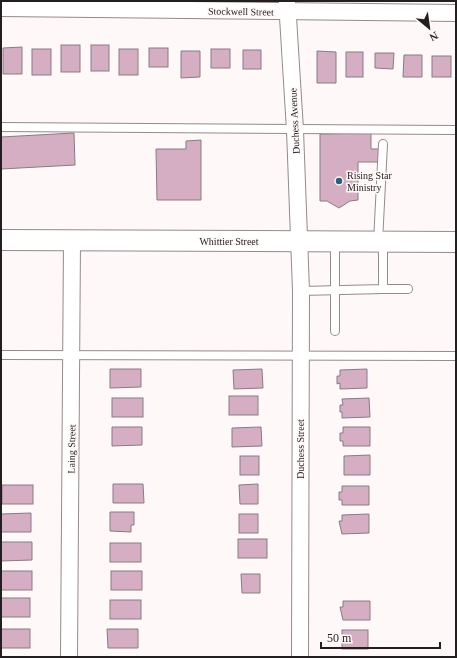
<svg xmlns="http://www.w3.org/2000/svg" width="457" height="658" viewBox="0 0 457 658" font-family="'Times New Roman',serif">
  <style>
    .building { fill: #d6aec3; stroke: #867c81 }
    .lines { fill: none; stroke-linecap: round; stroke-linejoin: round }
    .service-casing { stroke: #968a8a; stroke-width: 10 }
    .minor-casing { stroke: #968a8a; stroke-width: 18 }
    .tertiary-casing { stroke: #968a8a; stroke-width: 22 }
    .service { stroke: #fff; stroke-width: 8 }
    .minor { stroke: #fff; stroke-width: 16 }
    .tertiary { stroke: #fff; stroke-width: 20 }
    .poi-dot { fill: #28617a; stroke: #fef8f8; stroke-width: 1.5 }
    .labels { text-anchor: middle; stroke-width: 3; stroke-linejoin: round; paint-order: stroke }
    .street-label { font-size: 10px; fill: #231e1f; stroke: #fef8f8 }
    .poi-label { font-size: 10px; fill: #231e1f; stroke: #fef8f8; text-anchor: start }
  </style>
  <rect width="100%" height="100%" fill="#fef8f8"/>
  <g class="building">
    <rect x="61" y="45" width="19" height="27"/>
    <rect x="91" y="45" width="18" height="26"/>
    <path d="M22,47V74H3V48Z"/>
    <rect x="149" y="48" width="19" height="19"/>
    <rect x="32" y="49" width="19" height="26"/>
    <rect x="119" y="49" width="19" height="26"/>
    <rect x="211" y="49" width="19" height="19"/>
    <rect x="243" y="50" width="18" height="19"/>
    <path d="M181,51H200V77L181,78Z"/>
    <path d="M317,51L336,52V83H317Z"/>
    <rect x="346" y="52" width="17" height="25"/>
    <path d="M375,53H394L393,69L375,68Z"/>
    <path d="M404,55H422V77H403Z"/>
    <rect x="432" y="56" width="19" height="21"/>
    <path d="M74,133L75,165L1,169V137Z"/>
    <path d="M371,133V149H379V162H358V200L350,201L339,208L327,201H320V134Z"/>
    <path d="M201,140V200H157L156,149H186V141Z"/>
    <path d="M110,369H141V387L110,388Z"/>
    <path d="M262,369L263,388L234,389L233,370Z"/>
    <path d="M367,369V388L340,389V383L337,384V376H340V370Z"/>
    <rect x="229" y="396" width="29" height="19"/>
    <rect x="112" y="398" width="31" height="19"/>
    <path d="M369,398L370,417L342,418V412H340V405H343L342,399Z"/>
    <path d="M112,427H142V445L112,446Z"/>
    <path d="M261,427L262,446L232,447V428Z"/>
    <path d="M343,427H370V446H343V441H340V433H343Z"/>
    <path d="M370,455V475H344V456Z"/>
    <rect x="240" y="456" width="19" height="19"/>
    <path d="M113,484H143L144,503H113Z"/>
    <path d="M258,484V504H240L239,485Z"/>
    <rect x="2" y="485" width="31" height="19"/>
    <path d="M342,486H369V505H342V500H339V492H342Z"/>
    <path d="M110,512H134V525H131V532L110,531Z"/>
    <path d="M31,513V532H1V514Z"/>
    <rect x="239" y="514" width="19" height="19"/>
    <path d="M369,514V533L342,534L339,521H342V515Z"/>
    <rect x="238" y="539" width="29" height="19"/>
    <path d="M1,542H32V560L1,561Z"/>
    <rect x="110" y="543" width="31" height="19"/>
    <rect x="1" y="571" width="31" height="19"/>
    <rect x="111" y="571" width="31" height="19"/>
    <path d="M241,574H260V593H242Z"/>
    <rect x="1" y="598" width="29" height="19"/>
    <rect x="110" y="600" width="31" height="19"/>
    <path d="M343,601H370V620H343L340,607H343Z"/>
    <rect x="1" y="629" width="29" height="19"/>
    <path d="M107,629H138V648H108Z"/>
    <rect x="342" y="630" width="26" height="19"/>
  </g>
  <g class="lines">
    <g class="service-casing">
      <g id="service">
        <path d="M1,127L456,130"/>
        <path d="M378,242L383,144"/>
        <path d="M383,289H408"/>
        <path d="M301,291L383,289V242"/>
        <path d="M335,331V242"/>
        <path d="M1,355L456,356"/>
      </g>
    </g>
    <g class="minor-casing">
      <g id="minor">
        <path d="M287,1L295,130L301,291L300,657"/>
        <path d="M1,8L456,13"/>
        <path d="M69,657L72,240"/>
      </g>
    </g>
    <g class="tertiary-casing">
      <path id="tertiary" d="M1,240L456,242"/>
    </g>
    <use href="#service" class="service"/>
    <use href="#minor" class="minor"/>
    <use href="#tertiary" class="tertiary"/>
  </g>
  <circle class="poi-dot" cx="339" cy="181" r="4"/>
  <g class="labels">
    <g class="street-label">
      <text transform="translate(241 11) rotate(1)" y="4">Stockwell Street</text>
      <text transform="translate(294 121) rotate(-93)" y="4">Duchess Avenue</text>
      <text x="229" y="245">Whittier Street</text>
      <text transform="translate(71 449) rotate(-89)" y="4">Laing Street</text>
      <text transform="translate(300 449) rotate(-90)" y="4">Duchess Street</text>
    </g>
    <g class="poi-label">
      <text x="347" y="179">Rising Star<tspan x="347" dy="12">Ministry</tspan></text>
    </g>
  </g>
  <rect width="457" height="658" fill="none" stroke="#231e1f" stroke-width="4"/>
  <g transform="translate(429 28) rotate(151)" stroke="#fef8f8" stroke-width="3" paint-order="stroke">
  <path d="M0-3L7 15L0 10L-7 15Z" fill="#231e1f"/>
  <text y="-6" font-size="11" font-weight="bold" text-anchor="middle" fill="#231e1f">N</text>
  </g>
  <path d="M321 642v6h119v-6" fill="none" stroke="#231e1f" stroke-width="2"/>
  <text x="327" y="642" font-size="12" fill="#231e1f" stroke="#fef8f8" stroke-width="3" paint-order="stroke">50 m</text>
</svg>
